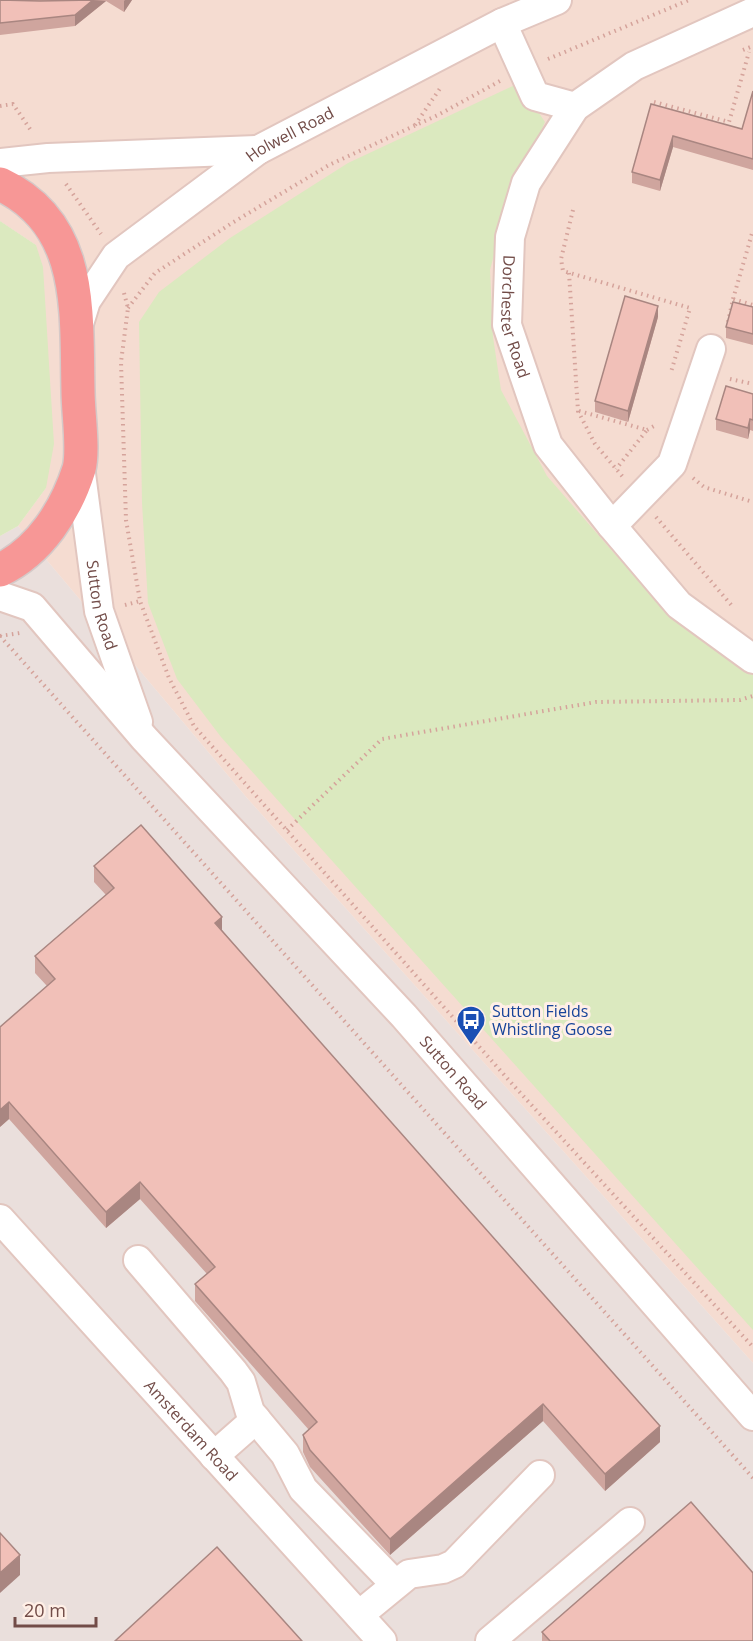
<svg xmlns="http://www.w3.org/2000/svg" width="753" height="1641" viewBox="0 0 753 1641" font-family="'Open Sans',sans-serif">
  <style>
    .residential { fill: #f5dcd1 }
    .industrial { fill: #eadfdc }
    .green { fill: #dbe9bf }
    .lines { fill: none; stroke-linecap: round; stroke-linejoin: round }
    .minor-casing { stroke: #e2c6bf; stroke-width: 32 }
    .highway-casing { stroke: #d5c9c8; stroke-width: 36 }
    .path { stroke: #d5a39b; stroke-width: 4; stroke-dasharray: 1.5 4.5; stroke-linecap: butt }
    .minor { stroke: #fff; stroke-width: 28 }
    .highway { stroke: #f79796; stroke-width: 33 }
    .wall { fill: #cfa59e }
    .shaded-wall { fill: #a98681 }
    .building { fill: #f1c0b8; stroke: #a98681; stroke-width: 1.5 }
    .labels { text-anchor: middle; stroke-width: 6; stroke-linejoin: round; paint-order: stroke }
    .street-label { font-size: 16px; fill: #724c48; stroke: #ffefe6 }
    .transit-label { font-size: 16px; fill: #164399; stroke: #ffefe6; text-anchor: start }
  </style>
  <rect width="100%" height="100%" fill="#fceae0"/>
  <path class="residential" d="M0,0H753V1363L247,798L18,526L46,488L36,245L0,221Z"/>
  <path class="industrial" d="M18,526L247,798L753,1363V1641H0V536Z"/>
  <g class="green">
    <path d="M519,83L545,122L505,213L490,270L493,337L501,390L547,476L620,560L753,673V1330L221,737L177,679L148,603L142,503L139,322L159,292L230,238L348,163Z"/>
    <path d="M0,221L36,245L43,267L54,444L46,488L18,526L0,536Z"/>
  </g>
  <g class="lines">
    <g class="minor-casing">
      <g id="minor">
        <path id="s1" d="M753,12L634,66L575,107L526,183L510,237L507,325L548,445L612,526L679,605L753,659"/>
        <path d="M502,23L535,96L575,107"/>
        <path d="M0,163L48,158L258,150"/>
        <path id="s2" d="M77,330L86,301L116,256L258,150L502,23L557,0"/>
        <path id="s3" d="M80,466L99,611L138,722"/>
        <path d="M612,526L672,464L711,349"/>
        <path id="s4" d="M0,596L32,607L144,738L404,1016L753,1416"/>
        <path id="s5" d="M0,1219L382,1641"/>
        <path d="M138,1260L233,1371L241,1382L250,1412L285,1454L303,1489L395,1584"/>
        <path d="M214,1456L256,1419"/>
        <path d="M359,1615L409,1574L443,1569L454,1564L540,1475"/>
        <path d="M490,1641L630,1522"/>
      </g>
    </g>
    <g class="highway-casing">
      <path id="highway" d="M0,184C85,224 76,312 78,391C78,412 84,450 79,469C66,510 40,551 0,570"/>
    </g>
    <g class="path">
      <path d="M743,50L753,46"/>
      <path d="M548,59L689,0"/>
      <path d="M654,102L729,122L749,52"/>
      <path d="M0,106L13,104L32,132"/>
      <path d="M415,125L441,87"/>
      <path d="M66,184L101,234"/>
      <path d="M573,210L561,259L563,271L690,308L671,372"/>
      <path d="M569,273L578,411L595,444L623,477"/>
      <path d="M124,293L128,308L121,362L126,520L140,601L169,678L194,726L515,1087L753,1347"/>
      <path d="M733,299L753,230"/>
      <path d="M128,308L155,273L232,223L329,165L438,115L500,81"/>
      <path d="M728,322L733,299L753,305"/>
      <path d="M730,379L753,384"/>
      <path d="M579,411L647,430L616,469"/>
      <path d="M647,430L656,425"/>
      <path d="M693,478L704,487L753,502"/>
      <path d="M656,517L733,607"/>
      <path d="M125,605L140,601"/>
      <path d="M0,636L753,1478"/>
      <path d="M0,636L20,633"/>
      <path d="M287,830L382,739L596,702L740,700L753,696"/>
    </g>
    <use href="#minor" class="minor"/>
    <use href="#highway" class="highway"/>
  </g>
  <g class="wall">
    <path d="M0,0H132L124,12L106,1L75,26L0,35Z"/>
    <path d="M753,91V170L673,147L660,191L632,183V172L651,104L742,129Z"/>
    <path d="M753,307V345L726,338V327Z"/>
    <path d="M658,317L628,422L595,412V401Z"/>
    <path d="M753,394V431L750,430L748,439L716,430V419Z"/>
    <path d="M94,866L222,930L660,1442L605,1491L543,1421L390,1555L310,1467L303,1452V1435L309,1430L195,1301V1284L207,1274L140,1199L106,1228L9,1119L0,1127L47,986L35,973V956L106,895L94,882Z"/>
    <path d="M542,1632L753,1641H542Z"/>
  </g>
  <g class="shaded-wall">
    <path d="M93,0L106,1L75,26V15Z"/>
    <path d="M125,0H132L124,12V1Z"/>
    <path d="M673,136V147L660,191V180Z"/>
    <path d="M658,306V317L628,422V411Z"/>
    <path d="M750,419V430L748,439V428Z"/>
    <path d="M222,917V934L215,923Z"/>
    <path d="M9,1102V1119L0,1127V1110Z"/>
    <path d="M140,1182V1199L106,1228V1212Z"/>
    <path d="M543,1404V1421L390,1555V1539Z"/>
    <path d="M660,1426V1442L605,1491V1474Z"/>
    <path d="M20,1555V1575L0,1593V1573Z"/>
  </g>
  <g class="building">
    <path d="M0,0L40,1L93,0L75,15L0,23Z"/>
    <path d="M753,91V159L673,136L660,180L632,172L651,104L742,129Z"/>
    <path d="M625,296L658,306L628,411L595,401Z"/>
    <path d="M733,302L753,307V334L726,327Z"/>
    <path d="M726,386L753,394V420L750,419L748,428L716,419Z"/>
    <path d="M141,825L222,917L215,923L660,1426L605,1474L543,1404L390,1539L310,1450L303,1435L317,1422L195,1284L215,1267L140,1182L106,1212L9,1102L0,1110V1027L55,979L35,956L114,888L94,866Z"/>
    <path d="M691,1502L753,1573V1641H550L542,1632Z"/>
    <path d="M0,1533L20,1555L0,1573Z"/>
    <path d="M217,1547L302,1641H115Z"/>
  </g>
  <defs>
    <g id="bus-pin" transform="scale(1.5)"><path d="M0 17L-7.5 6A9.5 9.5 0 1 1 7.5 6Z" fill="#1a4fb4" stroke="#ffefe6"/><path d="M-5-6H5V4H4V6H2V4H-2V6H-4V4H-5ZM-3.5-4V0h7V-4ZM-3.5 1.2v1.5H-2V1.2ZM2 1.2v1.5H3.5V1.2Z" fill="#fff"/></g>
  </defs>
  <g fill-rule="evenodd">
    <use href="#bus-pin" x="471" y="1020"/>
  </g>
  <g class="labels">
    <g class="street-label">
      <text dy="6" stroke="none"><textPath href="#s2" startOffset="297">Holwell Road</textPath></text>
      <text dy="6" stroke="none"><textPath href="#s1" startOffset="430">Dorchester Road</textPath></text>
      <text dy="6" stroke="none"><textPath href="#s3" startOffset="141">Sutton Road</textPath></text>
      <text dy="6" stroke="none"><textPath href="#s4" startOffset="662">Sutton Road</textPath></text>
      <text dy="6" stroke="none"><textPath href="#s5" startOffset="285">Amsterdam Road</textPath></text>
    </g>
    <g class="transit-label">
      <text x="492" y="1017">Sutton Fields<tspan x="492" dy="18">Whistling Goose</tspan></text>
    </g>
  </g>
  <path d="M15 1617v9h81v-9" fill="none" stroke="#724c48" stroke-width="3"/>
  <text x="24" y="1617" font-size="18" fill="#724c48" stroke="#ffefe6" stroke-width="4.5" paint-order="stroke">20 m</text>
</svg>
